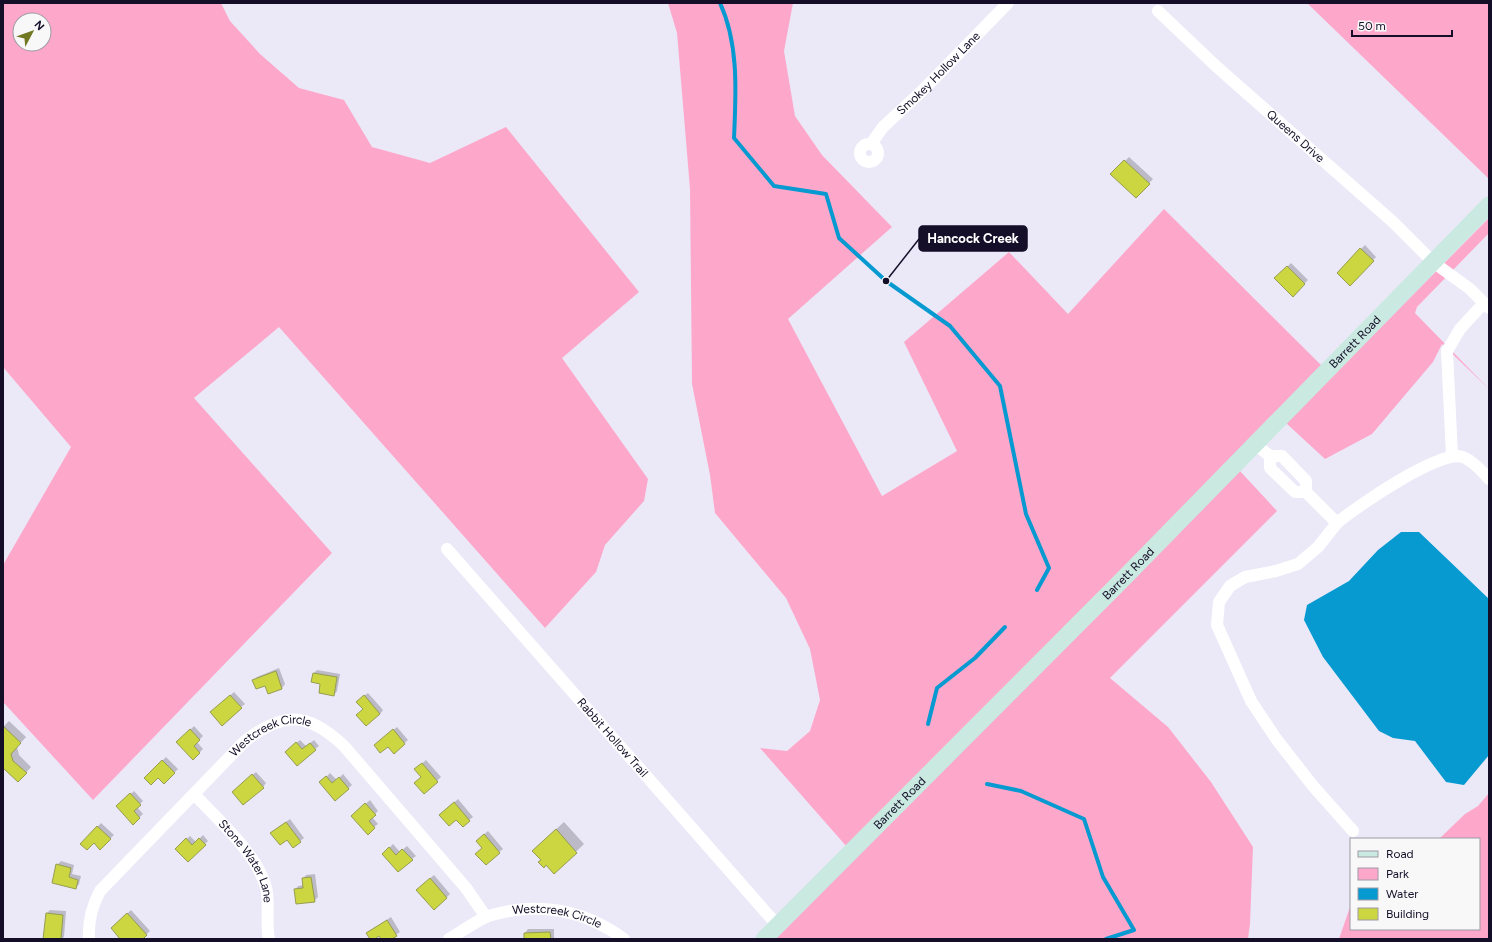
<svg xmlns="http://www.w3.org/2000/svg" width="1492" height="942" viewBox="0 0 1492 942" font-family="Figtree,sans-serif">
  <style>
    .green { fill: #fda8cb; fill-rule: evenodd }
    .water { fill: #069ad1 }
    .shadow { fill: #0003 }
    .lines { fill: none; stroke-linecap: round; stroke-linejoin: round }
    .stream { stroke: #069ad1; stroke-width: 4 }
    .building { fill: #ccd641; stroke: #969d50 }
    .street { stroke: #fff; stroke-width: 12 }
    .secondary { stroke: #c9e9e1; stroke-width: 17 }
    .labels { text-anchor: middle; stroke-width: 3; stroke-linejoin: round; paint-order: stroke }
    .street-label { font-size: 12px; fill: #150e28; stroke: #f8f8f8 }
    .leader { fill: none; stroke: #150e28; stroke-width: 1.5 }
    .callout-dot { fill: #150e28; stroke: #f8f8f8; stroke-width: 1.5 }
    .callout { fill: #150e28; stroke: #150e28; stroke-width: 1.5 }
    .callout-label { font-size: 13px; text-anchor: middle; font-weight: bold; fill: #fff }
  </style>
  <rect width="100%" height="100%" fill="#ebe9f8"/>
  <g class="green">
    <path d="M3,3H221L230,21L260,54L299,88L344,100L372,147L430,163L506,127L639,292L562,358L648,479L644,501L605,545L596,572L545,628L279,327L194,398L332,553L93,800L3,702V565L71,447L3,367ZM20,20H44V44H20Z"/>
    <path d="M668,3H793L784,51L795,116L822,155L892,227L788,319L882,496L957,451L904,342L1009,252L1068,314L1164,209L1322,366L847,847L760,748L787,751L810,731L820,700L810,649L786,598L715,513L710,475L692,384L690,189L677,33Z"/>
    <path d="M1307,3H1489V179Z"/>
    <path d="M1489,218V233L1417,307L1415,313L1489,389L1442,344L1433,362L1372,434L1325,459L1286,423L1239,470L1277,511L1110,678L1168,727L1211,782L1253,847L1250,924L1248,939H774Z"/>
    <path d="M1489,793V939H1339L1351,904V929H1479V839H1439L1465,814L1478,806Z"/>
  </g>
  <path class="water" d="M1401,532H1419L1489,599V755L1464,785L1446,782L1415,741L1393,738L1379,731L1323,657L1304,620L1307,605L1349,581L1378,550Z"/>
  <g class="shadow">
    <path d="M1129,157L1153,179L1136,197L1112,174Z"/>
    <path d="M1365,245L1376,257L1350,284L1338,273Z"/>
    <path d="M1291,263L1308,280L1293,295L1276,278Z"/>
    <path d="M279,668L285,684L282,688L269,693L266,684L254,680L257,677Z"/>
    <path d="M317,670L340,674L337,691L334,695L314,673Z"/>
    <path d="M234,692L245,704L241,707L215,709Z"/>
    <path d="M368,693L383,710L380,714L364,709L361,698Z"/>
    <path d="M9,721L26,737L17,747L19,755L31,767L24,775L3,768V727Z"/>
    <path d="M194,726L203,736L197,742L203,749L193,759L178,742Z"/>
    <path d="M397,727L408,740L394,752L388,745L379,742Z"/>
    <path d="M300,740L306,746L314,740L319,746L315,749H290Z"/>
    <path d="M166,757L178,769L164,783L158,776L146,778Z"/>
    <path d="M426,760L441,777L424,793L419,766Z"/>
    <path d="M256,772L266,783L263,787L237,788Z"/>
    <path d="M330,773L337,780L343,774L352,785L335,800L324,779Z"/>
    <path d="M134,791L143,801L137,807L143,814L133,823L118,806Z"/>
    <path d="M458,799L473,817L469,820L456,819L444,811Z"/>
    <path d="M370,800L378,811L372,817L378,824L374,827L356,812Z"/>
    <path d="M290,819L304,838L300,841L287,838L275,830Z"/>
    <path d="M564,822L584,844L554,873L542,860L541,843Z"/>
    <path d="M101,823L114,835L100,848L94,842L81,844Z"/>
    <path d="M488,831L503,849L499,852L484,848L481,837Z"/>
    <path d="M203,835L208,841L188,861L176,849L190,836L196,842Z"/>
    <path d="M393,844L400,852L407,846L416,856L412,859L383,854Z"/>
    <path d="M61,861L74,865L72,874L81,876L79,884L76,888L57,865Z"/>
    <path d="M315,874L318,897L314,901L295,890L298,886L304,885L303,879L306,875Z"/>
    <path d="M434,875L450,894L446,898L421,886Z"/>
    <path d="M50,910L66,911L64,937L61,939H47V913Z"/>
    <path d="M131,910L150,931L141,939H122L112,928Z"/>
    <path d="M391,917L400,932L390,939H382L380,935L371,939L367,933Z"/>
    <path d="M528,929H554V939H525V933Z"/>
  </g>
  <g class="lines">
    <g class="stream">
      <path d="M720,3C739,44 736,93 734,138L774,186L826,194L839,238L886,281L950,326L1000,386L1026,514L1049,568L1037,590"/>
      <path d="M928,724L937,688L975,658L1005,627"/>
      <path d="M987,784L1021,791L1084,819L1103,877L1134,930L1106,939"/>
    </g>
  </g>
  <g class="building">
    <path d="M1124,160L1150,184L1136,198L1110,174Z"/>
    <path d="M1360,248L1374,261L1350,286L1337,273Z"/>
    <path d="M1287,266L1305,284L1293,297L1274,278Z"/>
    <path d="M276,671L282,689L268,694L265,686L256,689L252,680Z"/>
    <path d="M313,673L337,677L334,696L319,693L320,684L311,682Z"/>
    <path d="M230,695L242,708L222,726L210,712Z"/>
    <path d="M364,695L380,714L366,726L356,715L363,709L356,702Z"/>
    <path d="M3,726L21,743L11,754L13,761L27,773L18,782L3,768Z"/>
    <path d="M190,729L200,740L194,746L200,753L193,760L176,742Z"/>
    <path d="M393,729L405,744L394,754L388,747L380,753L374,745Z"/>
    <path d="M296,742L302,749L310,743L316,750L297,766L285,752Z"/>
    <path d="M162,760L175,773L164,784L158,778L151,785L144,778Z"/>
    <path d="M422,763L438,782L424,794L414,783L421,777L414,769Z"/>
    <path d="M252,774L264,788L243,805L232,792Z"/>
    <path d="M326,776L332,783L339,777L349,789L335,801L319,782Z"/>
    <path d="M130,793L141,805L134,811L140,818L133,825L116,806Z"/>
    <path d="M454,802L470,821L463,827L456,820L449,826L439,815Z"/>
    <path d="M365,803L376,815L369,821L375,828L368,835L351,816Z"/>
    <path d="M286,822L301,842L293,848L287,840L280,845L270,833Z"/>
    <path d="M97,826L111,839L100,850L94,843L87,850L80,844Z"/>
    <path d="M556,829L577,853L554,874L546,865L544,868L538,862L541,860L532,851Z"/>
    <path d="M484,834L500,853L486,865L475,854L482,848L476,841Z"/>
    <path d="M186,838L192,845L199,838L206,845L188,862L175,849Z"/>
    <path d="M389,847L396,855L402,849L413,860L398,872L382,854Z"/>
    <path d="M56,864L71,868L69,877L78,880L76,889L52,883Z"/>
    <path d="M311,877L315,902L296,904L294,889L303,888L302,878Z"/>
    <path d="M430,878L447,898L434,910L416,890Z"/>
    <path d="M46,913L63,915L61,939H43Z"/>
    <path d="M127,913L147,935L143,939H120L111,928Z"/>
    <path d="M387,920L397,936L392,939H381L379,936L375,939H370L366,933Z"/>
    <path d="M550,932L551,939H524V933Z"/>
  </g>
  <g class="lines">
    <g class="street">
      <path id="s1" d="M1158,11L1217,67L1393,222L1433,262L1470,289L1489,308"/>
      <path id="s2" d="M871,144L883,127L921,92L1008,3"/>
      <circle cx="869" cy="153" r="9"/>
      <path d="M1255,444L1270,456H1282L1306,481V492H1295L1270,468V456"/>
      <path d="M1452,456L1447,351L1460,329L1483,304"/>
      <path d="M1306,492L1337,523C1356,507 1440,449 1463,457C1473,461 1482,471 1489,479"/>
      <path d="M1337,523L1318,547L1298,564L1276,571L1245,577L1230,586L1219,602L1217,625L1251,701L1277,740L1313,786L1353,831"/>
      <path id="s3" d="M447,549L778,926"/>
      <path id="s4" d="M195,795C218,820 254,851 265,884C271,900 265,921 269,939"/>
      <path id="s5" d="M89,939C88,922 92,906 100,891L245,741C284,711 308,712 344,746L466,888L486,917"/>
      <path id="s6" d="M449,939C461,932 473,923 486,917C493,914 502,913 509,911C551,904 590,914 624,939"/>
    </g>
    <path class="secondary" id="s7" d="M764,939L1123,579L1489,205"/>
  </g>
  <g class="labels">
    <g class="street-label">
      <text dy="4" stroke="none"><textPath href="#s2" startOffset="98">Smokey Hollow Lane</textPath></text>
      <text dy="4" stroke="none"><textPath href="#s1" startOffset="186">Queens Drive</textPath></text>
      <text dy="4" stroke="none"><textPath href="#s7" startOffset="840">Barrett Road</textPath></text>
      <text dy="4" stroke="none"><textPath href="#s7" startOffset="516">Barrett Road</textPath></text>
      <text dy="4" stroke="none"><textPath href="#s3" startOffset="251">Rabbit Hollow Trail</textPath></text>
      <text dy="4" stroke="none"><textPath href="#s5" startOffset="285">Westcreek Circle</textPath></text>
      <text dy="4" stroke="none"><textPath href="#s7" startOffset="192">Barrett Road</textPath></text>
      <text dy="4" stroke="none"><textPath href="#s4" startOffset="85">Stone Water Lane</textPath></text>
      <text dy="4" stroke="none"><textPath href="#s6" startOffset="116">Westcreek Circle</textPath></text>
    </g>
  </g>
  <path class="leader" d="M886 281L919 239"/>
  <circle class="callout-dot" cx="886" cy="281" r="4"/>
  <rect class="callout" x="919" y="226" width="108" height="25" rx="4"/>
  <g class="callout-label">
    <text x="973" y="243">Hancock Creek</text>
  </g>
  <rect width="1492" height="942" fill="none" stroke="#150e28" stroke-width="8"/>
  <rect x="1350" y="838" width="130" height="92" fill="#f8f8f8" stroke="#9d9aa5"/>
  <rect x="1358" y="851" width="20" height="6" fill="#c9e9e1" stroke="#9d9aa5"/>
  <text x="1386" y="858" font-size="12" fill="#150e28">Road</text>
  <rect x="1358" y="868" width="20" height="12" fill="#fda8cb" stroke="#9d9aa5"/>
  <text x="1386" y="878" font-size="12" fill="#150e28">Park</text>
  <rect x="1358" y="888" width="20" height="12" fill="#069ad1" stroke="#9d9aa5"/>
  <text x="1386" y="898" font-size="12" fill="#150e28">Water</text>
  <rect x="1358" y="908" width="20" height="12" fill="#ccd641" stroke="#9d9aa5"/>
  <text x="1386" y="918" font-size="12" fill="#150e28">Building</text>
  <g transform="translate(32 32) rotate(49)"><circle r="19" fill="#f8f8f8" stroke="#9d9aa5"/>
  <path d="M0-3L7 15L0 10L-7 15Z" fill="#727821"/>
  <text y="-6" font-size="11" font-weight="bold" text-anchor="middle" fill="#150e28">N</text>
  </g>
  <path d="M1352 30v6h100v-6" fill="none" stroke="#150e28" stroke-width="2"/>
  <text x="1358" y="30" font-size="12" fill="#150e28" stroke="#f8f8f8" stroke-width="3" paint-order="stroke">50 m</text>
</svg>
